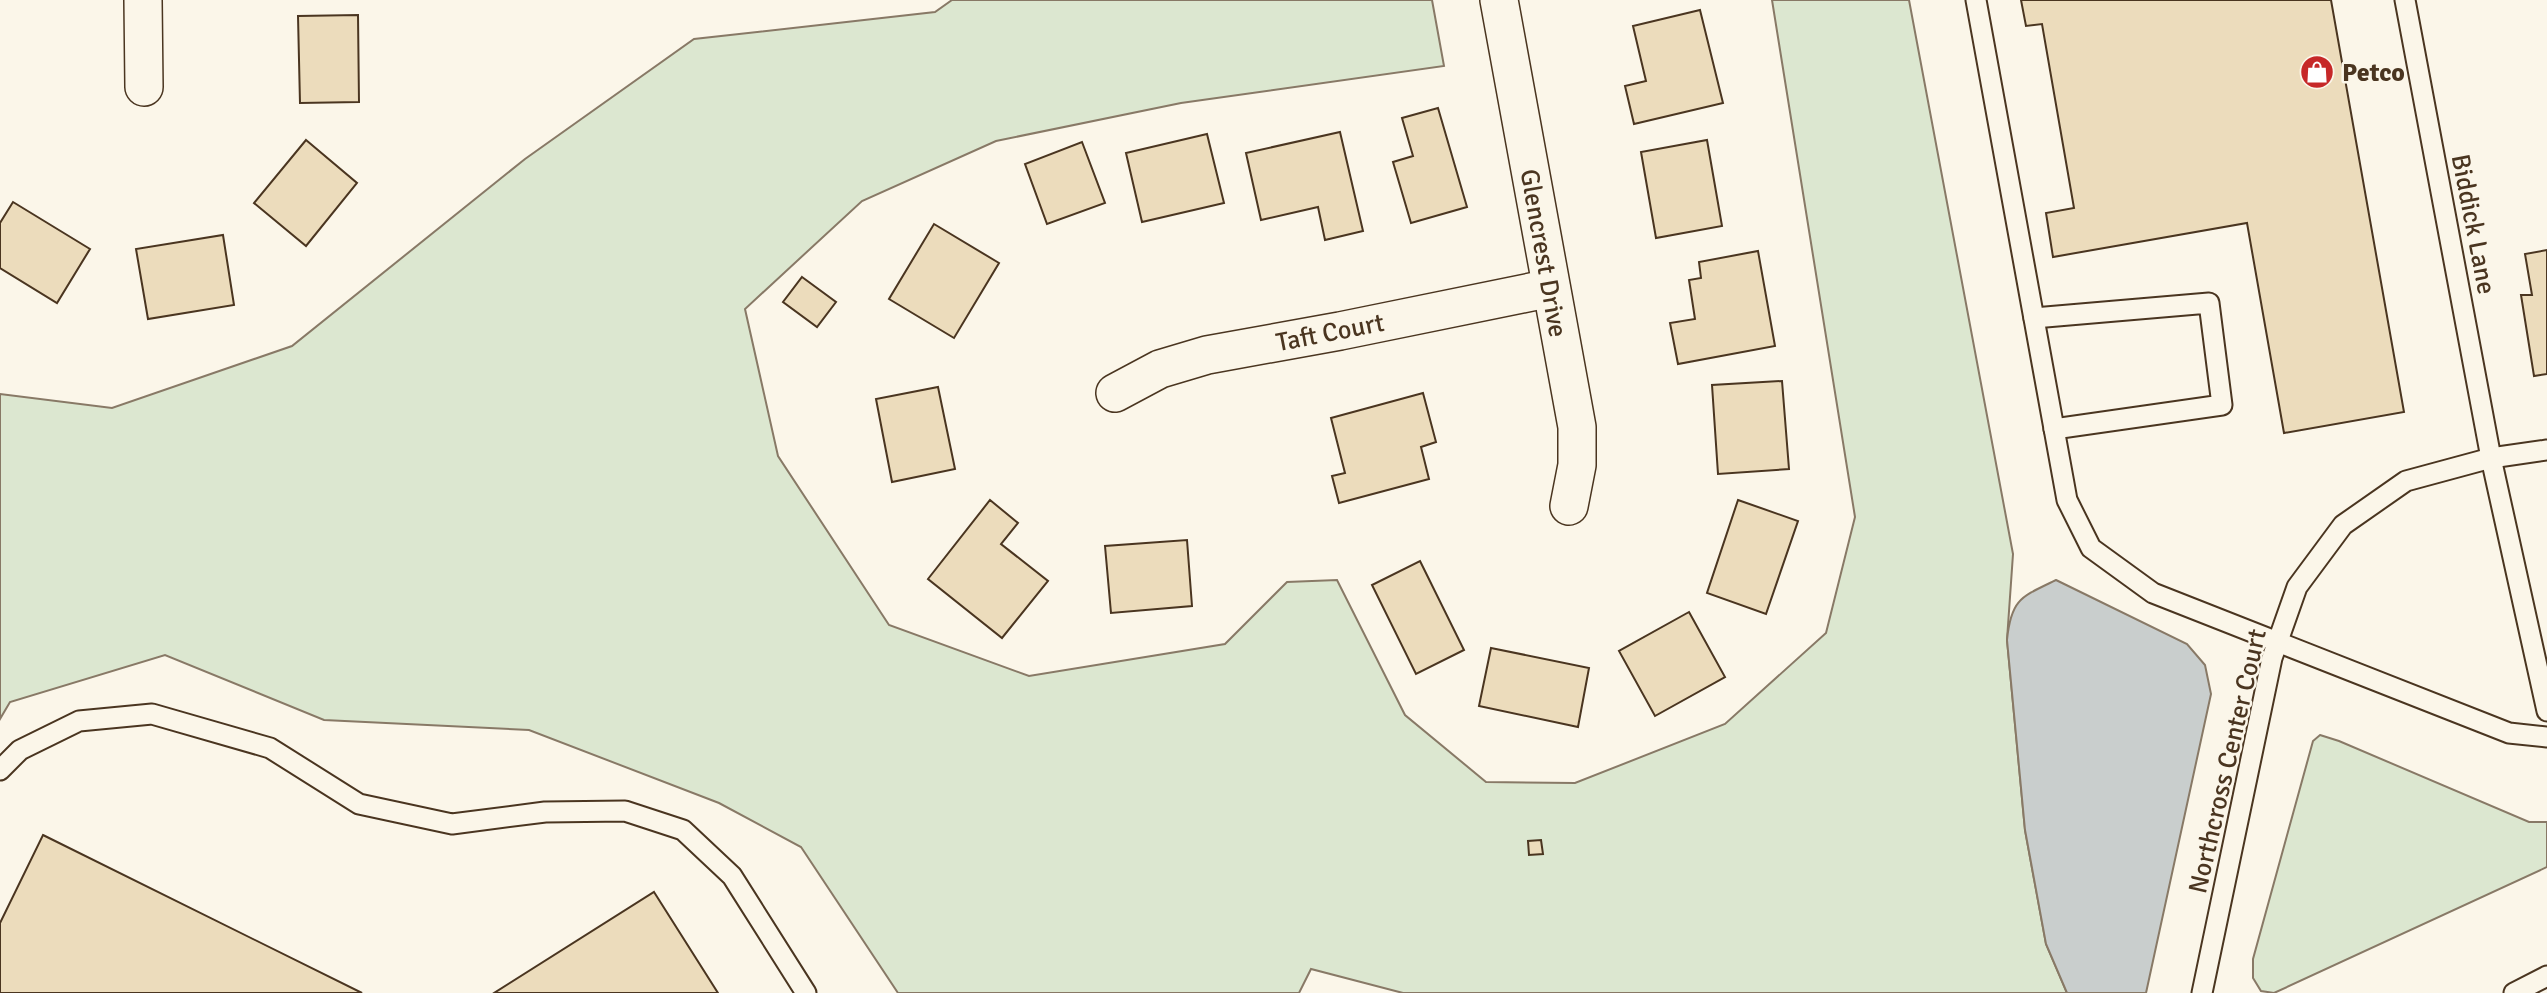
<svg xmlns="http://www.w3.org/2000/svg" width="2547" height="993" viewBox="0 0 2547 993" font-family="Signika,sans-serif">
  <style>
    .green { fill: #dce7d0; stroke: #887966; stroke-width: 2 }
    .water { fill: #c9cecd; stroke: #887966; stroke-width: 2 }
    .building { fill: #ecdcbc; stroke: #4a3520; stroke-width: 2 }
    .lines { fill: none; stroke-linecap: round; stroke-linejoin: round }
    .lane-casing { stroke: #4a3520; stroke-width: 23 }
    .street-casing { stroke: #4a3520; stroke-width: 40 }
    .lane { stroke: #fbf6e9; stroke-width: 19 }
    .street { stroke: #fbf6e9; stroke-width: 37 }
    .labels { text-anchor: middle; stroke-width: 5; stroke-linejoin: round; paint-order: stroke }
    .poi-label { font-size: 26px; font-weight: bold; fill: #4a3520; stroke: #fbf6e9; text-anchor: start }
    .street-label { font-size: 26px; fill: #4a3520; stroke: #fbf6e9 }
  </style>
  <rect width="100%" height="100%" fill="#fbf6e9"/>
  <g class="green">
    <path d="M952,0H1432L1444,66L1181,103L996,141L862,201L745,309L778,456L889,625L1029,676L1225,644L1287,582L1337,580L1405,715L1486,782L1575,783L1725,724L1826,633L1855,517L1772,0H1909L2013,554L2007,640L2025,830L2046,944L2067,993H1403L1311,969L1299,993H898L801,847L719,803L529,730L324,720L165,655L10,702L0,719V394L112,408L292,346L525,159L694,39L935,12Z"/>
    <path d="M2320,735L2339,741L2529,822H2547V867L2274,993L2261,991L2253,978V959L2313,741Z"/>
  </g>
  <path class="water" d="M2056,580L2187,644L2205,665L2211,694L2146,993H2067L2046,944L2025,830L2007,640C2011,599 2021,597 2056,580Z"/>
  <g class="building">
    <path d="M2021,0H2331L2404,412L2284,433L2247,223L2053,257L2046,213L2074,208L2042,24L2026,26Z"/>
    <path d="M1700,10L1723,103L1634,124L1625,86L1646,81L1633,26Z"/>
    <path d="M358,15L359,102L300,103L298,16Z"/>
    <path d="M1438,108L1467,207L1411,223L1393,162L1413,156L1402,118Z"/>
    <path d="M1340,132L1363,231L1325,240L1318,207L1261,220L1246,153Z"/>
    <path d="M1207,134L1224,203L1142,222L1126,153Z"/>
    <path d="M306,140L357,183L306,246L254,203Z"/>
    <path d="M1707,140L1722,226L1656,238L1641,152Z"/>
    <path d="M1082,142L1105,203L1047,224L1025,164Z"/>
    <path d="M13,202L90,249L57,303L0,268V223Z"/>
    <path d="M934,224L999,263L954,338L889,299Z"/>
    <path d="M223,235L234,305L148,319L136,249Z"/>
    <path d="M2547,250V374L2534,376L2521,295H2532L2525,254Z"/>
    <path d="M1758,251L1775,346L1678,364L1670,323L1695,319L1689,280L1701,278L1699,262Z"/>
    <path d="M802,277L836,302L817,327L783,302Z"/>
    <path d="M1782,381L1789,469L1718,474L1712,385Z"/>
    <path d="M938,387L955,469L892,482L876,399Z"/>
    <path d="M1423,393L1436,442L1421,447L1429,479L1339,503L1332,476L1345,473L1331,418Z"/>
    <path d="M990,500L1018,523L1001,544L1048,581L1002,638L928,579Z"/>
    <path d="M1738,500L1798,521L1766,614L1707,593Z"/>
    <path d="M1187,540L1192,606L1111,613L1105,546Z"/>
    <path d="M1420,561L1464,650L1416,674L1372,585Z"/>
    <path d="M1689,612L1725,677L1655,716L1619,651Z"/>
    <path d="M1491,648L1589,668L1578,727L1479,706Z"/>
    <path d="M43,835L362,993H0V923Z"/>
    <path d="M1541,840L1543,854L1529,855L1528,841Z"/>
    <path d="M654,892L718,993H494Z"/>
  </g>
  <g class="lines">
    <g class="lane-casing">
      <g id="lane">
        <path d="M1976,0L2067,500L2091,548L2153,593L2509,733L2547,737"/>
        <path d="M2405,0L2491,458L2547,711"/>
        <path d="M2034,318L2209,303L2222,405L2054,429"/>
        <path d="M0,770L20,750L79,721L152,714L270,748L359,804L452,824L545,812L625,811L683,830L732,876L806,993"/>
        <path d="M2202,993L2272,658L2297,587L2343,525L2406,481L2491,458L2547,450"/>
        <path d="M2514,993L2547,976"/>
      </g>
    </g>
    <g class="street-casing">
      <g id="street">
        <path d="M143,0L144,87"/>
        <path d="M1499,0L1577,427V465L1569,506"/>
        <path d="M1115,393L1160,369L1207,355L1340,331L1551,288"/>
      </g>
    </g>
    <use href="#lane" class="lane"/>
    <use href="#street" class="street"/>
  </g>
  <defs>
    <g id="shop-disc" transform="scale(1.75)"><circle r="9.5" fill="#c62828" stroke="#fbf6e9"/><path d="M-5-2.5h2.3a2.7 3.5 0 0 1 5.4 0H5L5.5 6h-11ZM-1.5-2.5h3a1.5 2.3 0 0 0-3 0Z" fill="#fff"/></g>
  </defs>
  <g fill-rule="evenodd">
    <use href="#shop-disc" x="2317" y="72"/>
  </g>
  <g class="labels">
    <g class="poi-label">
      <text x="2342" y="81">Petco</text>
    </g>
    <g class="street-label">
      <text transform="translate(2474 224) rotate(79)" y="9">Biddick Lane</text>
      <text transform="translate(1544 253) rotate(80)" y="9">Glencrest Drive</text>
      <text transform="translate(1330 332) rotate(-11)" y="9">Taft Court</text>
      <text transform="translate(2227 761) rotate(-77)" y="9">Northcross Center Court</text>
    </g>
  </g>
</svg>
